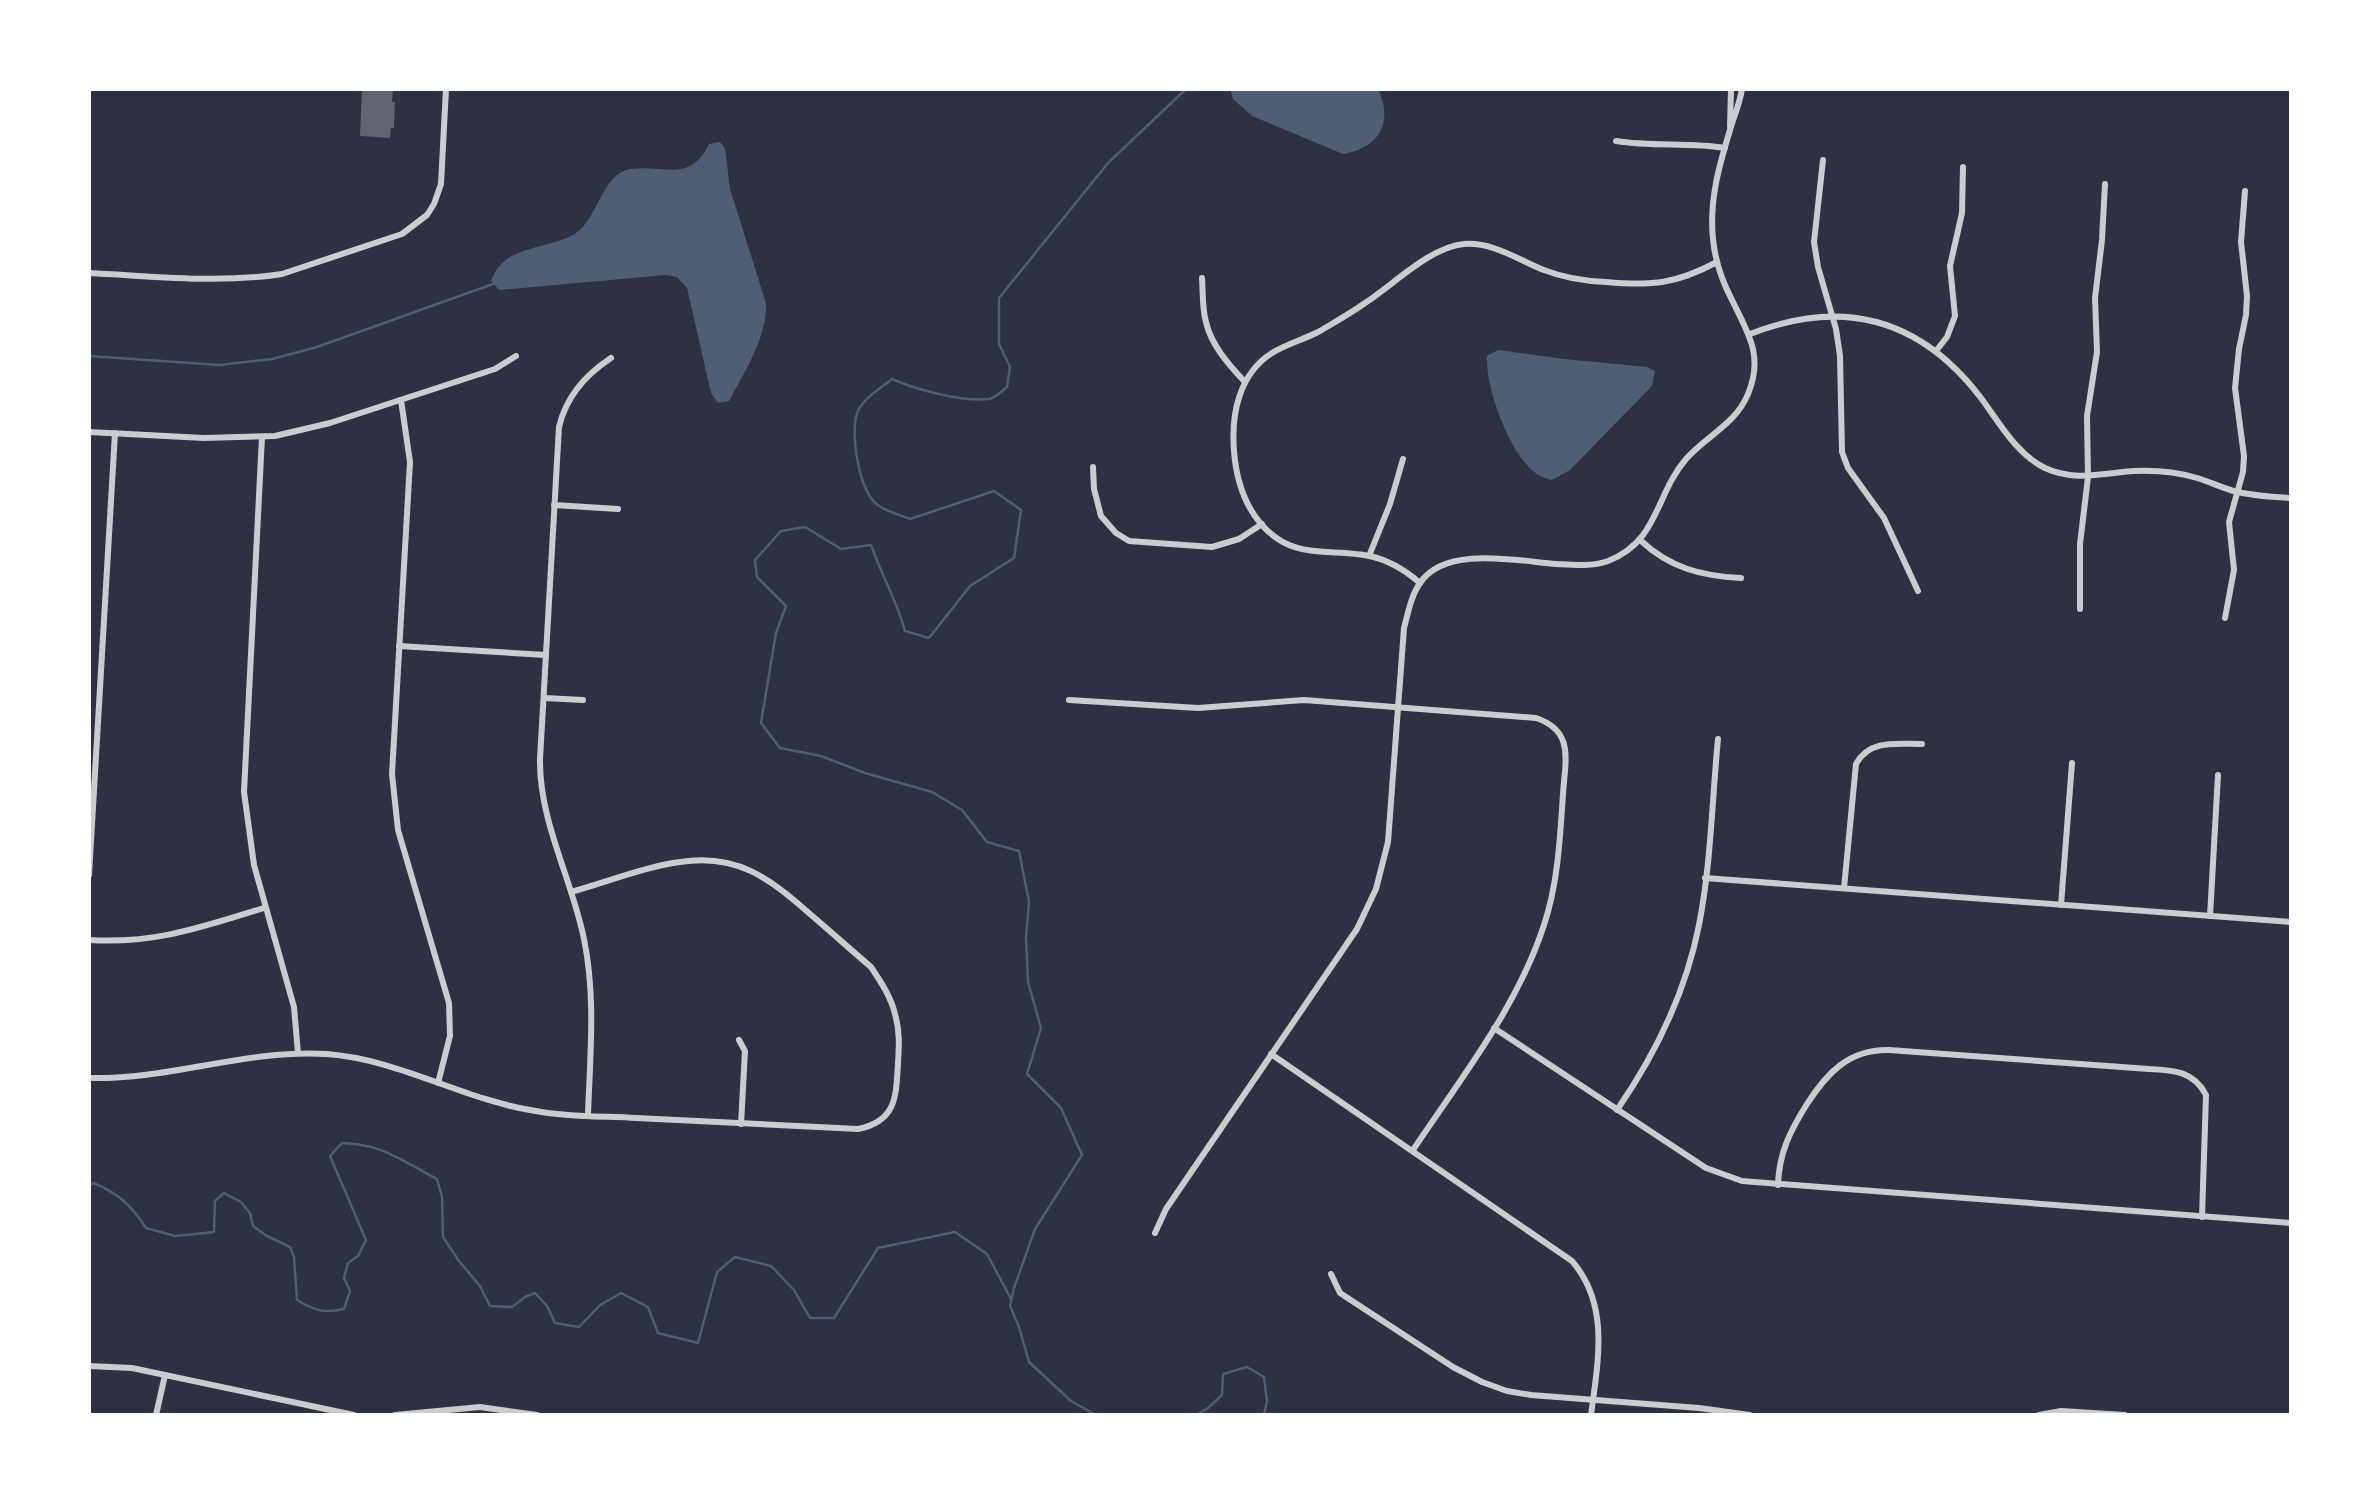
<svg xmlns="http://www.w3.org/2000/svg" width="2380" height="1504" viewBox="0 0 2380 1504" font-family="'Roboto Serif',serif">
  <style>
    .water { fill: #4f5d75 }
    .lines { fill: none; stroke-linecap: round; stroke-linejoin: round }
    .stream { stroke: #4f5d75; stroke-width: 2.5 }
    .building { fill: #626471 }
    .minor { stroke: #caccd0; stroke-width: 6 }
  </style>
  <rect width="100%" height="100%" fill="#2d3142"/>
  <g class="water">
    <path d="M1230,89H1378C1394,123 1379,148 1343,154L1252,116L1233,99Z"/>
    <path d="M720,142L725,148L730,189L766,303C767,338 745,371 729,401L718,403L711,393L687,288L677,277L666,275L499,290L491,281C504,243 548,251 576,233C597,219 603,173 630,169C663,164 690,184 709,144Z"/>
    <path d="M1498,350L1565,359L1647,367L1655,371L1652,386L1570,470L1552,480C1547,479 1541,477 1537,474C1510,456 1485,387 1487,356Z"/>
  </g>
  <g class="lines">
    <g class="stream">
      <path d="M89,356L220,365L272,359L317,347L493,284"/>
      <path d="M89,1185L94,1183C119,1194 131,1205 146,1228L175,1236L214,1232L215,1201L224,1193L241,1202L250,1213L253,1226L267,1236L290,1247L294,1257L297,1300C314,1310 324,1314 344,1309L350,1291L344,1278L348,1263L358,1256L366,1240L330,1156L342,1143C383,1144 402,1161 437,1179L442,1197L443,1237L459,1261L480,1286L490,1306L512,1307L525,1297L535,1293L547,1306L555,1323L579,1327L600,1305L621,1293L648,1307L658,1333L698,1343L717,1272L735,1257L771,1266L794,1290L810,1318H834L878,1248L955,1232L987,1254L1011,1299"/>
      <path d="M1096,1415L1071,1401L1029,1362L1019,1327L1010,1306L1014,1288L1035,1229L1082,1155L1061,1108L1027,1074L1041,1028L1028,982L1026,937L1029,902L1019,851L987,842L962,810L932,792L865,773L821,756L780,748L761,723L776,633L786,606L757,577L755,560L781,531L805,527L841,549L871,545C881,574 897,601 905,631L929,638L970,586L1014,558L1021,510L994,491L910,519C900,515 888,512 879,506C859,493 850,435 857,413C862,399 881,388 892,379C917,390 962,402 989,399C995,398 1002,391 1007,387L1010,367L999,344V298L1108,163L1186,89"/>
      <path d="M1196,1415L1208,1408L1222,1395L1223,1374L1247,1367L1264,1377L1267,1401L1264,1415"/>
    </g>
  </g>
  <path class="building" d="M362,89H393L392,102H395L394,128H391L390,138L360,136Z"/>
  <g class="lines">
    <g class="minor">
      <path d="M1730,126L1731,89"/>
      <path d="M1616,141C1653,147 1689,142 1725,148"/>
      <path d="M1823,160L1814,242L1818,267L1836,329L1840,356L1842,452L1848,468L1884,518L1918,591"/>
      <path d="M89,273C153,276 218,284 282,274L402,234L427,215L434,204L441,184L446,89"/>
      <path d="M1202,278C1203,292 1202,308 1206,322C1211,345 1229,365 1245,382"/>
      <path d="M1750,334C1842,298 1920,318 1981,398C1999,422 2016,454 2045,468C2075,482 2103,473 2134,471C2155,470 2177,472 2197,478C2211,482 2224,489 2238,492C2255,496 2273,497 2291,498"/>
      <path d="M1936,351L1947,337L1955,316L1950,266L1962,213L1963,167"/>
      <path d="M401,400L410,462L392,774L398,830L449,1003L450,1036L438,1083"/>
      <path d="M89,432L204,438L275,436L330,423L495,369L516,356"/>
      <path d="M262,437L244,792L254,865L294,1007L298,1053"/>
      <path d="M1093,467L1094,489L1101,516L1116,533L1129,541L1212,547L1239,539L1262,524"/>
      <path d="M554,505L618,509"/>
      <path d="M1640,540C1670,568 1701,576 1741,578"/>
      <path d="M1369,556L1390,504L1403,459"/>
      <path d="M1420,583C1405,570 1389,560 1369,556C1329,548 1293,561 1261,524C1244,504 1236,477 1234,451C1231,414 1239,374 1272,353C1287,344 1305,339 1320,331C1335,322 1351,313 1365,303C1393,285 1430,247 1464,244C1494,242 1518,260 1544,270C1564,278 1584,281 1606,282C1652,286 1676,284 1717,262"/>
      <path d="M2080,609V544L2088,477L2087,416L2097,352L2095,298L2102,240L2105,184"/>
      <path d="M2225,618L2234,570L2229,522L2243,472L2244,456L2235,388L2239,349L2246,315L2247,296L2241,242L2245,191"/>
      <path d="M399,646L546,655"/>
      <path d="M544,698L583,700"/>
      <path d="M1069,700L1198,708L1304,700L1536,718C1575,731 1565,761 1563,794C1560,838 1558,883 1544,925C1517,1008 1461,1078 1413,1150"/>
      <path d="M89,875L115,433"/>
      <path d="M1705,878L2291,922"/>
      <path d="M1844,888L1856,764C1870,739 1896,744 1922,744"/>
      <path d="M2061,905L2072,763"/>
      <path d="M2210,916L2218,775"/>
      <path d="M89,940C156,944 202,927 264,908"/>
      <path d="M1494,1028L1706,1168L1742,1181L2291,1223"/>
      <path d="M739,1040L745,1051L741,1124"/>
      <path d="M1271,1054L1572,1261C1610,1305 1598,1361 1591,1415"/>
      <path d="M89,1078C170,1080 246,1049 326,1054C398,1059 460,1098 530,1110C564,1117 601,1116 636,1118C710,1122 784,1126 858,1129C897,1121 896,1096 898,1063C899,1046 900,1031 895,1014C891,997 881,982 871,967C850,949 830,931 810,914C769,878 737,853 680,862C644,867 607,882 571,892"/>
      <path d="M1617,1110C1655,1055 1686,991 1699,925C1711,864 1712,800 1718,739"/>
      <path d="M588,1115C590,1056 596,997 584,939C572,879 539,821 540,759L559,427C566,397 585,375 611,358"/>
      <path d="M1778,1185C1779,1153 1790,1131 1807,1104C1827,1073 1849,1049 1889,1050L2149,1069C2173,1070 2194,1071 2206,1095L2202,1217"/>
      <path d="M1155,1233L1166,1209L1357,929L1376,889L1388,842L1404,628C1408,613 1411,596 1420,583C1445,545 1518,561 1556,564C1573,565 1591,567 1608,561C1659,541 1655,495 1686,459C1706,436 1736,424 1748,394C1764,356 1748,333 1732,300C1722,281 1715,260 1713,239C1709,201 1719,166 1730,130C1734,116 1740,103 1742,89"/>
      <path d="M1331,1274L1340,1293L1453,1367L1482,1382L1507,1391L1531,1395L1699,1408L1750,1415"/>
      <path d="M89,1366L132,1368L354,1415"/>
      <path d="M156,1415L165,1375"/>
      <path d="M395,1415L480,1407L537,1415"/>
      <path d="M2039,1415L2061,1411L2125,1415"/>
    </g>
  </g>
  <rect width="2380" height="1504" fill="none" stroke="#ffffff" stroke-width="182"/>
</svg>
